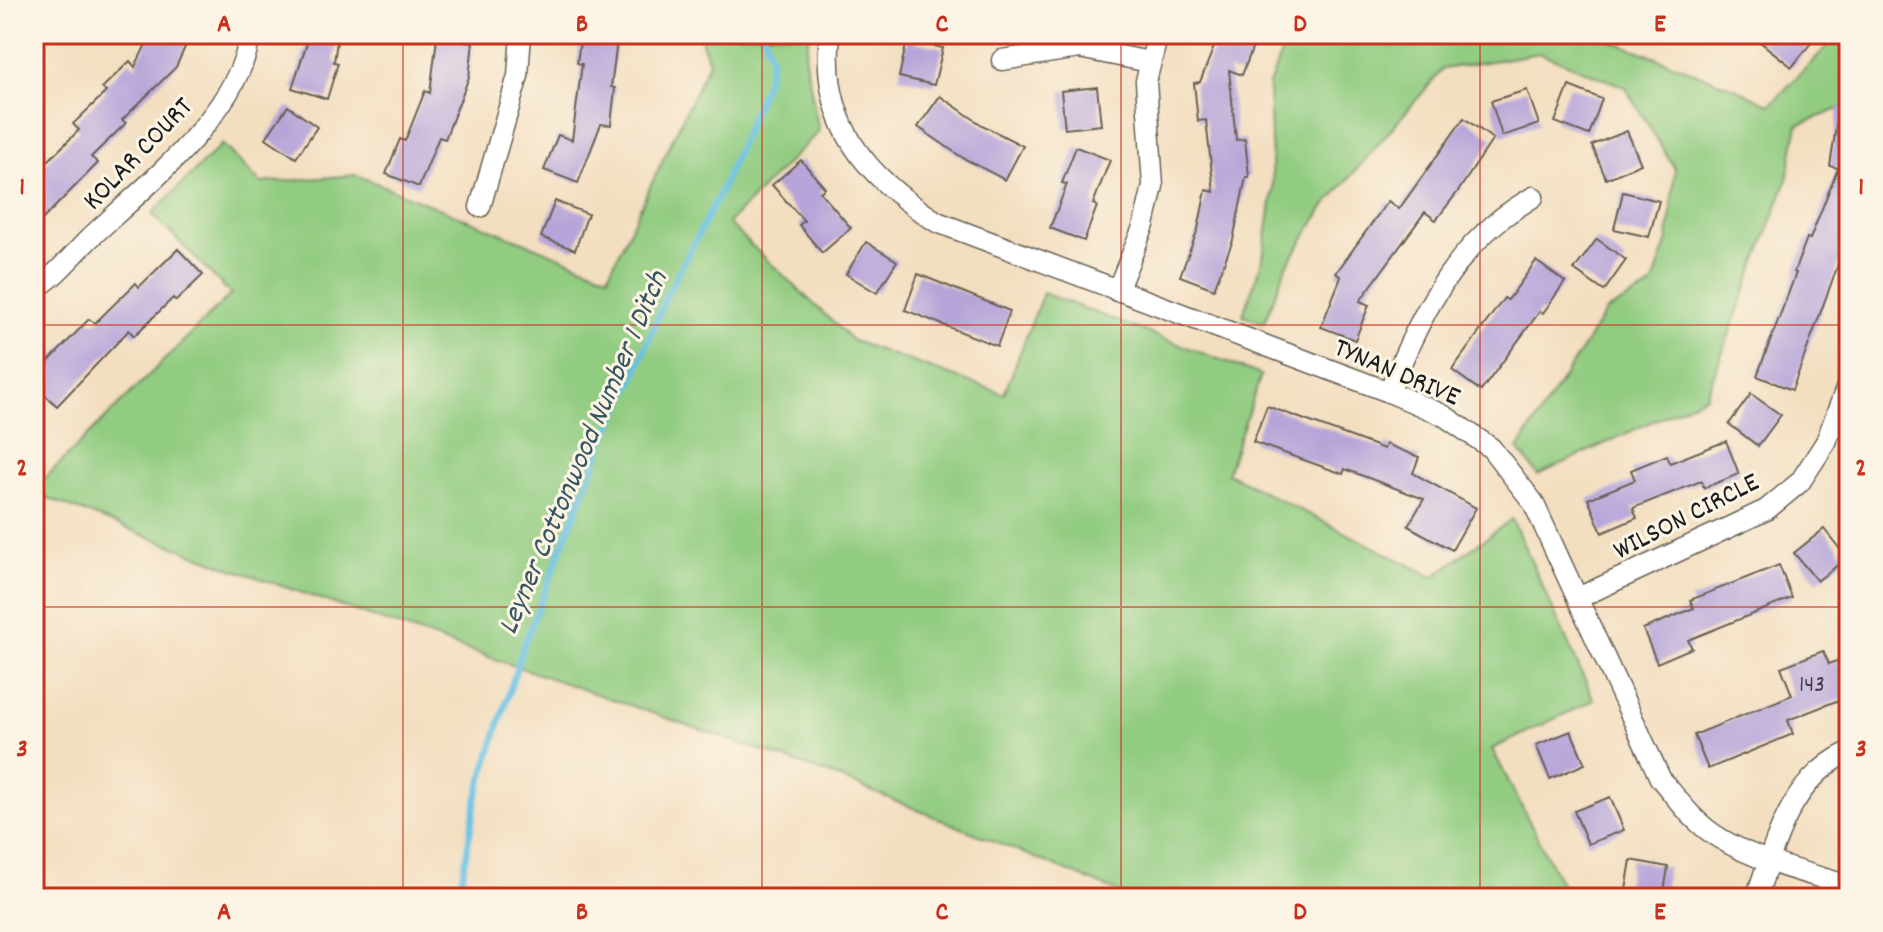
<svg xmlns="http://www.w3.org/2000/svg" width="1883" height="932" viewBox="0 0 1883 932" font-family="Dekko,sans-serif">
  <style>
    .green { fill: #92cc81; stroke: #57744e; stroke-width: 2 }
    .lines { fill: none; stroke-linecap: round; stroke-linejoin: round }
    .stream { stroke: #66c1e4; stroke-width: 6 }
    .building { fill: #b7a5d9 }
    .minor-casing { stroke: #676055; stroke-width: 23 }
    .minor { stroke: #fff; stroke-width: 20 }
    .grid { fill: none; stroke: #c8321e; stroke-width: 2; stroke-opacity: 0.55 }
    .labels { text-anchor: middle; stroke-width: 6; stroke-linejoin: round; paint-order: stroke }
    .number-label { font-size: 24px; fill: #433e4b }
    .street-label { font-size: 28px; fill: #1c1c1c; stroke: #fcf5e5 }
    .water-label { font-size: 30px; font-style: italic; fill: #365662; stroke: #fcf5e5 }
    .neatline { fill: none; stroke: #c8321e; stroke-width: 3 }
    .grid-label { font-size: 26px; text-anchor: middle; font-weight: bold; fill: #c8321e }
  </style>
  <rect width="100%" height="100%" fill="#fcf5e5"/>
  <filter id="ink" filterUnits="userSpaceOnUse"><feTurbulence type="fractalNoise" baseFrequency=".0125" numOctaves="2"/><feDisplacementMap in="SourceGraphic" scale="16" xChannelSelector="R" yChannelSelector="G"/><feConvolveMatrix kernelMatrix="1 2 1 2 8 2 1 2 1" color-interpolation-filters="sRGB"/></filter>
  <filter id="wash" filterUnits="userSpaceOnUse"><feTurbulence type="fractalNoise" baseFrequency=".006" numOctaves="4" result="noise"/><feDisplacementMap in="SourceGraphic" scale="32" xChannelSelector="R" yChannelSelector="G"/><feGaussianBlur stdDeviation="1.8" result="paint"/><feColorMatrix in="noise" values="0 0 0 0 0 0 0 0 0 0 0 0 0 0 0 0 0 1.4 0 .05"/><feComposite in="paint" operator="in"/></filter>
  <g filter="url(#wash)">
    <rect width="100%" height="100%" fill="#f3dec0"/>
    <g class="green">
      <path d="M699,34H809L805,59L819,131L728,223L853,341L1004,394L1043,293L1261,375L1227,473L1433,577L1512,519L1594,700L1492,749L1565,891L1563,898H1133L832,775L230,568L34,493V489L231,294L152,214L222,144L261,183L356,175L608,276L709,62Z"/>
      <path d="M1288,34H1595L1737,89L1770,105L1839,34H1849V105L1798,125L1787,180L1706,396L1538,475L1518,449L1606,311L1652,286L1668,240L1675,169L1625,87L1540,53L1443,69L1324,207L1286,267L1264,323L1243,315L1263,258L1273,189L1269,85Z"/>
    </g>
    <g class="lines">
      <path class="stream" d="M458,898L477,796L524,644L603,443L631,385L666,296L718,197L766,82L771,59L764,34"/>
    </g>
    <g id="blocks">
      <g class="building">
        <path d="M151,34H191L176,67L122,120L126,123L91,157L98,163L34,228V175L79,130L73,124L106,92L102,88L130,61L135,67Z"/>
        <path d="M310,34H338L334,62L338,63L327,99L292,88Z"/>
        <path d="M581,34H618L611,87L615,88L611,125L601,124L578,183L544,170L558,135L572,140L582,64L577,63Z"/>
        <path d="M1219,34H1242L1256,39L1242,75L1229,70L1236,140L1245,139L1249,177H1246L1233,240L1214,289L1180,276L1198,229L1206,190L1214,192L1206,120L1198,121L1194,83L1200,82Z"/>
        <path d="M1750,34H1818L1792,67Z"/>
        <path d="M437,38L473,42L469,77L445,139L439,137L419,187L386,174L400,139L405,141L425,91L430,93Z"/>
        <path d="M907,40L943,48L934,85L899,77Z"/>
        <path d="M1569,86L1602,99L1589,135L1555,122Z"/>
        <path d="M1097,87L1101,125L1065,129L1061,91Z"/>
        <path d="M1527,90L1539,124L1502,136L1491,101Z"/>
        <path d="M940,96L982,125L1023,146L1005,180L963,158L918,127Z"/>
        <path d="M288,106L317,127L296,158L266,138Z"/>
        <path d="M1839,107L1849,108V235L1792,390L1757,376L1796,273L1794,272L1807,238L1810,239L1838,168L1830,166Z"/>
        <path d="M1464,118L1493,139L1459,190L1436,220L1425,212L1360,301L1369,305L1355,340L1321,327L1341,277L1336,273L1388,201L1399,209Z"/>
        <path d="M1627,131L1641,164L1606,179L1592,145Z"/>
        <path d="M1076,147L1110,160L1093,204L1097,206L1084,241L1050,228L1067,184L1062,183Z"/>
        <path d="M801,160L825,188L820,192L851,228L822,253L799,225L804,221L772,185Z"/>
        <path d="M1623,192L1659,201L1649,237L1614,229Z"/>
        <path d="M555,201L588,214L575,250L541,237Z"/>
        <path d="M1597,239L1626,260L1604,291L1574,270Z"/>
        <path d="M866,242L897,261L877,293L846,274Z"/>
        <path d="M178,249L203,275L176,301L173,298L134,336L129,330L57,406L34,385V377L89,319L95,323L136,283L139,287Z"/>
        <path d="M1536,261L1565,282L1543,313L1540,311L1481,391L1452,370L1504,298L1508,300Z"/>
        <path d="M918,274L1010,311L997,346L905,310Z"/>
        <path d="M1751,394L1781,415L1758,446L1729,424Z"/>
        <path d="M1267,406L1384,449L1386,444L1419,457L1413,473L1476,508L1452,550L1408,526L1424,499L1345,469L1343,474L1253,442Z"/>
        <path d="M1726,441L1739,474L1704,488L1701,481L1633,508L1637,518L1602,533L1588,499L1635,480L1631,470L1667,455L1670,463Z"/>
        <path d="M1824,529L1847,558L1817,581L1794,553Z"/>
        <path d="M1779,565L1792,598L1688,640L1692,648L1657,663L1643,629L1694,608L1690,600Z"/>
        <path d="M1823,651L1829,664L1849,656V696L1788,720L1793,734L1708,769L1694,735L1792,695L1781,667Z"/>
        <path d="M1571,731L1585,764L1550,779L1536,745Z"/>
        <path d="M1610,797L1624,830L1588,844L1574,811Z"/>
        <path d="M1631,860L1668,867L1663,898L1625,896Z"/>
      </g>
    </g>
  </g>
  <g filter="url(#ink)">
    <use href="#blocks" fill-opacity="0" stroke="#676055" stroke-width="2"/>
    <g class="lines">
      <g class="minor-casing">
        <g id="minor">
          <path d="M830,34C820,124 866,177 937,222L1389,392L1443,415L1491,448L1533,502L1660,778C1678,800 1696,825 1721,839C1759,862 1807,873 1849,886"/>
          <path d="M1002,60L1079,48L1150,62"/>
          <path d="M480,207L518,76L521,34"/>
          <path d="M34,289C56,277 75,252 93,235C147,185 241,110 250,34"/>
          <path d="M1117,291L1144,225L1153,186L1146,81L1158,34"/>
          <path d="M1389,392C1414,330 1444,266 1497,222C1508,212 1521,205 1533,197"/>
          <path d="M1578,598L1766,510L1800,482L1826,442L1849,381"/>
          <path d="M1756,898C1776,842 1790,779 1849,752"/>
        </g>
      </g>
      <use href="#minor" class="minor"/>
    </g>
  </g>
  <path class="grid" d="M403,34V898M762,34V898M1121,34V898M1480,34V898M34,325H1849M34,607H1849"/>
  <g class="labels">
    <g class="number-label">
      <text x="1812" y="691">143</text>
    </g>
    <g class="street-label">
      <text transform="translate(136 152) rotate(-46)" y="10">KOLAR COURT</text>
      <text transform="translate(1398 370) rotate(23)" y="10">TYNAN DRIVE</text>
      <text transform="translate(1685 514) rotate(-27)" y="10">WILSON CIRCLE</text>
    </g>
    <g class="water-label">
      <text transform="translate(581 452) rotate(-67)" y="10">Leyner Cottonwood Number 1 Ditch</text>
    </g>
  </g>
  <rect width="1883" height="932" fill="none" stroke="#fcf5e5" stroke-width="88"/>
  <rect x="44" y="44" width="1795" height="844" class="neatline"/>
  <g class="grid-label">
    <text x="224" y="31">A</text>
    <text x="582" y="31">B</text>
    <text x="942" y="31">C</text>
    <text x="1300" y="31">D</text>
    <text x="1660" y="31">E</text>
    <text x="22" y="194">1</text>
    <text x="1861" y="194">1</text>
    <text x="22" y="475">2</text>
    <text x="1861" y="475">2</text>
    <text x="22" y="756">3</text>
    <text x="1861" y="756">3</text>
    <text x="224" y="919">A</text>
    <text x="582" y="919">B</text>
    <text x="942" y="919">C</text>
    <text x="1300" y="919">D</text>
    <text x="1660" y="919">E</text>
  </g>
</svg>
